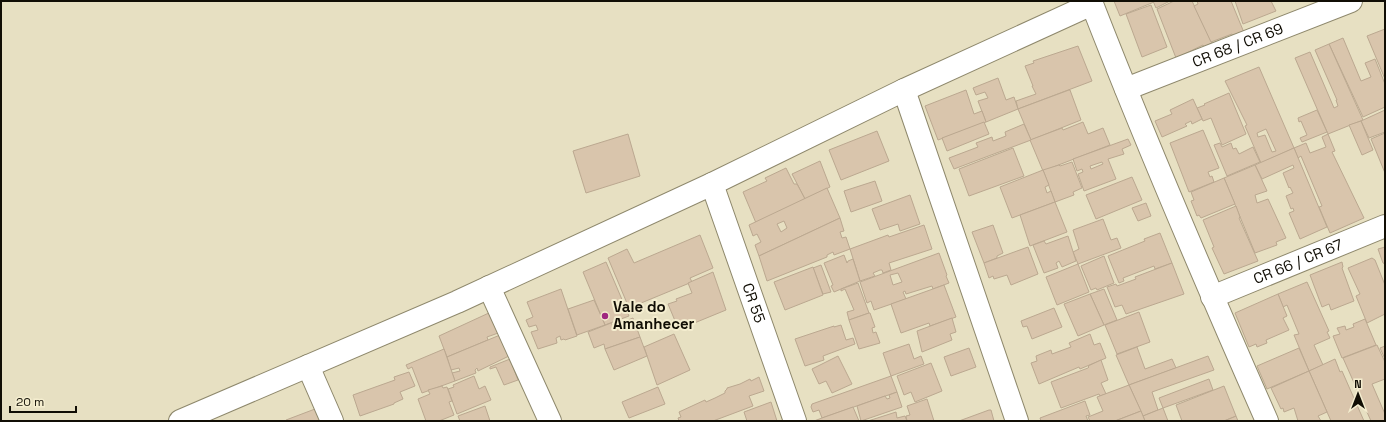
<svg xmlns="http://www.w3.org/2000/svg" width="1386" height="422" viewBox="0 0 1386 422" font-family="'Space Grotesk',sans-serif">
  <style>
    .building { fill: #d9c5ac; stroke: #bba890; fill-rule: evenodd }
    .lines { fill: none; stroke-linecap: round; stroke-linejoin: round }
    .minor-casing { stroke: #8e886c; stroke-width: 24 }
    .minor { stroke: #fff; stroke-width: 22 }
    .poi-dot { fill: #a02880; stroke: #f4edcf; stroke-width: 1.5 }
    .labels { text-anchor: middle; stroke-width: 4; stroke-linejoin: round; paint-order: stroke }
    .street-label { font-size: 15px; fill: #110e05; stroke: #f4edcf }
    .poi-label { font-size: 15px; font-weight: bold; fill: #110e05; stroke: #f4edcf; text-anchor: start }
  </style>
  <rect width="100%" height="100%" fill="#e7e0c2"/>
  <g class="building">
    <path d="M1114,1H1153L1154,2L1120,16Z"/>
    <path d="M1153,1H1170L1156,8Z"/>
    <path d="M1174,1H1192L1212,43L1204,47L1203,45L1176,58L1157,9Z"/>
    <path d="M1197,1H1231L1245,35L1235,39L1232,34L1211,42L1194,6L1198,4Z"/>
    <path d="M1235,1H1271L1276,11L1243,24Z"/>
    <path d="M1151,5L1167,47L1142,57L1126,14Z"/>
    <path d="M1385,29V79L1367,36Z"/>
    <path d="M1343,38L1361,81L1371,77L1365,63L1375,59L1385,84V107L1363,117L1329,44Z"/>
    <path d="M1329,44L1363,120L1328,134L1295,58L1310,52L1334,108L1338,106L1336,100H1337L1315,50Z"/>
    <path d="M1078,46L1092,81L1018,109L1016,101L1036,94L1032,86H1033L1025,66L1034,63L1033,61Z"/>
    <path d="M1259,67L1294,148L1261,163L1245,126L1247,125L1225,81ZM1266,129L1276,151L1272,152L1265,135L1258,137L1257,133Z"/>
    <path d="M998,78L1006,100L1014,97L1018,109L986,122L978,101L988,98L985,92L976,95L973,88Z"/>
    <path d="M966,90L974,114L982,111L986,122L938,140L925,106Z"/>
    <path d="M1069,90H1070L1081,120L1031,140L1018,109Z"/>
    <path d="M1229,93L1246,134L1222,145L1211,118L1203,121L1197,108L1205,105L1204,104Z"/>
    <path d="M1193,99L1202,119L1192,124L1191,121L1185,124L1187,126L1162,137L1155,121L1172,114L1170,110Z"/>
    <path d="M1317,110L1327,132L1302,142L1300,138L1307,135L1301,121L1299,122L1298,118Z"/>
    <path d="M1385,110V132L1369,138L1361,121Z"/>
    <path d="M1361,121L1373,150L1362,155L1349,125Z"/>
    <path d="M984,122L989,134L947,151L942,138Z"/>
    <path d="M1083,122L1088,134L1103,128L1110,145L1043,171L1030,140L1062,128L1063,130Z"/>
    <path d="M1024,124L1031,140L954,169L949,158L978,147L976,143L992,137L993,141L1006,136L1005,132Z"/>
    <path d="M1203,130L1219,168L1208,172L1210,177L1212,176L1214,182L1189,192L1170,143Z"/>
    <path d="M877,131L889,161L841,180L829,150Z"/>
    <path d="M1385,133V173L1371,139Z"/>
    <path d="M628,134L640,176L586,193L573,151Z"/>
    <path d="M1328,134L1335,151L1332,152L1364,218L1330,233L1319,207L1322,206L1301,156L1298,158L1294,148L1306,143L1310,153L1326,147L1322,137Z"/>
    <path d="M1128,139L1131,145L1122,149L1124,154L1108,159L1116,179L1084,191L1078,174L1083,172L1082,169L1077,171L1073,159ZM1102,162L1103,164L1091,169L1090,166Z"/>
    <path d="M1220,143L1222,147L1231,143L1233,149L1236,148L1239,154L1253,147L1260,162L1227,176L1214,145Z"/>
    <path d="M1013,148L1024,176L969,196L959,169Z"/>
    <path d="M1294,148L1327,227L1300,239L1289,213L1294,211L1293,208L1291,209L1286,196L1293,193L1290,187L1289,188L1283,173L1294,168L1293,165L1262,179L1255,165Z"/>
    <path d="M820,161L830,187L805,199L792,174Z"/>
    <path d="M1072,162L1082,188L1073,192L1074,195L1055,202L1043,170L1059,165L1060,166Z"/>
    <path d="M1255,165L1267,191L1255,195L1257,203L1268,199L1286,238L1276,242L1277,245L1255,253L1224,178Z"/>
    <path d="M786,168L794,184H797L805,199L756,223L743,192L767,181L765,178Z"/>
    <path d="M1043,170L1049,185L1045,187L1047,193L1051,191L1055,202L1012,218L1000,187Z"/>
    <path d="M1132,177L1142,200L1096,219L1086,195Z"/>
    <path d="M1224,178L1235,204L1201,218L1199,215L1197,216L1191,201L1194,200L1191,192Z"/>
    <path d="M875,181L882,201L851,212L844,191Z"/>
    <path d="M827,188L840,218L759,256L755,245L761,242L757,234L753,236L749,225ZM784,221L787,228L781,232L777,224Z"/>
    <path d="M910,195L920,224L900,231L898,224L880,230L872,209Z"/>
    <path d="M1055,202L1067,232L1030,246L1020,215Z"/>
    <path d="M1146,203L1151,216L1138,221L1132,208Z"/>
    <path d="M1236,206L1240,217L1239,218L1258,261L1224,274L1212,248L1214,247L1203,220Z"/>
    <path d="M840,218L844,231L840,232L842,238L846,237L850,249L834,255L833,252L827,255V257L767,281L759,256Z"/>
    <path d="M1103,219L1111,240L1117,238L1121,248L1078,264L1073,252L1079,249L1073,230Z"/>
    <path d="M924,225L932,249L889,263L891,270L883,273L882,270H880L873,273L875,276L860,281L850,249L888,235L889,237Z"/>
    <path d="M993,225L1003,253L997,256V258L984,263L972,232Z"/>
    <path d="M1160,233L1172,263L1155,269L1154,266L1123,278L1124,281L1119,283L1108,256L1145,241L1144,239Z"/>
    <path d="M700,235L713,268L690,278L692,282L629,308L608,258L627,249L634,263Z"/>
    <path d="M1068,236L1076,261L1062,267L1059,261L1056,263L1058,268L1044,273L1033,245L1044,241L1046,244Z"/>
    <path d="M1028,247L1038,274L1011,285L1007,275L994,279L993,276L989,278L984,263Z"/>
    <path d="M1385,247V264L1383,263L1378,249Z"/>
    <path d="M939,253L947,275L946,276L949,283L933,289L932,286L906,294L905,291L903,292L906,299L874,310L871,301L867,303L860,282ZM898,273L902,282L893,285L890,275Z"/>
    <path d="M844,255L847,263L848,261L853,259L860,281L834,292L831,286L833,285L824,263Z"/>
    <path d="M1104,256L1114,283L1097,290L1096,288L1091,290L1081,266Z"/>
    <path d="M1372,258L1375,260L1385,285V314L1367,323L1356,296L1360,294L1348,268Z"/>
    <path d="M606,262L629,316L605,325L583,272Z"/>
    <path d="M1342,262L1343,267L1342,268L1354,301L1331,310L1329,304L1322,307L1310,275Z"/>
    <path d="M1172,263L1184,294L1126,314L1122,305L1115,307L1107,287L1116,284L1117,286L1136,279L1135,277Z"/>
    <path d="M1078,264L1089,292L1057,305L1046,277Z"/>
    <path d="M821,265L831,292L823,294L813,268Z"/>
    <path d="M813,267L823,295L785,310L774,282Z"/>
    <path d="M713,272L726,310L687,326V325L678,328L668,304L677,301L676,299L692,293L688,283Z"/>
    <path d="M1307,282L1329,331L1327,332L1330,338L1314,345L1323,365L1309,371L1294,335L1299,334L1287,305L1283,307L1278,294Z"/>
    <path d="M858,283L869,313L849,320L847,312L854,310L845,289L841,291V289Z"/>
    <path d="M944,285L956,317L930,326L929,323L901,333L891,304Z"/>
    <path d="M561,289L577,336L565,340L564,339L561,340L560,336L556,338L557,343L538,349L531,332L538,330L536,325L529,327L526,320L533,317L527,302Z"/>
    <path d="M1104,289L1117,320L1104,325L1090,294Z"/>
    <path d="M1090,294L1104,325L1078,336L1064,304Z"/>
    <path d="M1278,294L1287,316L1283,318L1289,330L1266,340L1267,343L1257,347L1256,344L1249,347L1235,313Z"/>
    <path d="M594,300L605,325L577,335L568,309Z"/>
    <path d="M1054,308L1062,327L1032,339L1027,326L1023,327L1021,321Z"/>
    <path d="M491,312L501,332L487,337L488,340L447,357L439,336Z"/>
    <path d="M1139,312L1150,342L1117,354L1105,325Z"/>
    <path d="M869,313H870L875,327L872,328L873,333L876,332L880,343L859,349L849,320Z"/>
    <path d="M633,318L640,337L605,349L604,344L594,348L588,332L611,323L613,326Z"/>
    <path d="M952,318L956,332L950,334L952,340L922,352L917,331Z"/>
    <path d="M1365,319L1376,345L1342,358L1333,336L1340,334L1337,328L1345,326L1346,330L1354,327L1353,324Z"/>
    <path d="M841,325L846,340L853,338L855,344L823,356L824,360L805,366L795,339L834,326V327Z"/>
    <path d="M674,334L690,370L657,385L644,347Z"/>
    <path d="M1090,334L1094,345L1100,343L1106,358L1080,369L1079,367L1039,384L1031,363L1037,361L1036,356L1051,350L1052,354L1071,347L1069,343Z"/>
    <path d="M500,335L509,356L478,371L477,368L475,370L476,373L455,381L452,373L460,371L459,368L451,370L447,357Z"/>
    <path d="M640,337L647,356L614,370L605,349Z"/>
    <path d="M909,344L914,359L921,356L924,364L891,376L883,353Z"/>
    <path d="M1377,345L1385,362V379L1372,384L1385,414V421H1371L1343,358Z"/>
    <path d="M1385,346V359L1380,348Z"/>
    <path d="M1137,347L1145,369L1172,359L1176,368L1129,385L1116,355Z"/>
    <path d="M969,348L976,367L951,376L944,357Z"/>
    <path d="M1299,348L1309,371L1267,389L1257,366Z"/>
    <path d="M444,349L455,381L422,393L412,367L408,369L406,365Z"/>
    <path d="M838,356L852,384L832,393L826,381L819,384L812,369Z"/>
    <path d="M1208,356L1214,370L1152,392L1158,410L1143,416L1129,385Z"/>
    <path d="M510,359L518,380L504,385L496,367L490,369V367Z"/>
    <path d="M1335,359L1340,372L1342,371L1364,421H1331L1309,371Z"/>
    <path d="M1101,360L1108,380L1101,383L1106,394L1100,396L1099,394L1061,408L1051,382L1088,368L1089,367L1088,366Z"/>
    <path d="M931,363L942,391L915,402L911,392L904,395L897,376Z"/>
    <path d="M1309,371L1327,412L1318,416L1321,421H1298L1294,408L1284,412L1283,408L1281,409L1271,388Z"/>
    <path d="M409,372L415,386L400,392L403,399L394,403V404L360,416L353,395L395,380L394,377Z"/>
    <path d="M474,376L479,389L485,386L491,400L457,414L448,389L454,387L453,385Z"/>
    <path d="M891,376L897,392L822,418L819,410L813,412L811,407L812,404Z"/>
    <path d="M759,377L764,391L749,396L753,406L713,421H679L678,418L681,417L679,412L705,400L706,402L715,398L725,393V391L727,389V388L740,384L750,379L751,381Z"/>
    <path d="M1209,379L1213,390L1163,408L1159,398Z"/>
    <path d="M1129,385L1141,411L1115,421H1090L1088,417L1103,411L1097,397Z"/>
    <path d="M442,386L443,388L447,387L452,401L449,402L454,415L439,421H426L418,399L430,394L428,390Z"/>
    <path d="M1224,386L1236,416L1224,421H1182L1176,405Z"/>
    <path d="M658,387L665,404L629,418L622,402Z"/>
    <path d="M897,392L902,407L861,421L857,406L885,396L887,399L890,398L889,395Z"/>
    <path d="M927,399L934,421H907L906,416L910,415L907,406Z"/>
    <path d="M1085,401L1090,415L1086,416L1088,421H1041L1040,418Z"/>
    <path d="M771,402L777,421H747L744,412Z"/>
    <path d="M485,406L490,421H460L458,416Z"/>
    <path d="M853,407L859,421H814L822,418Z"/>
    <path d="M1163,408L1168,421H1145L1143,416Z"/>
    <path d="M315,409L320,421H286V420Z"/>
    <path d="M989,410H991L994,421H959Z"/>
    <path d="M1141,411L1145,421H1115Z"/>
    <path d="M896,412L897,418L905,416L907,421H868Z"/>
    <path d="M1236,416L1238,421H1224L1234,417Z"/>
  </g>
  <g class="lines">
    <g class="minor-casing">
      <g id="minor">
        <path d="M1092,4C1147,145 1206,283 1267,421"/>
        <path id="s1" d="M1126,89L1351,1"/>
        <path d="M904,90L1017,421"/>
        <path id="s2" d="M712,184L795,421"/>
        <path d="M489,287L550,421"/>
        <path id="s3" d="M1212,297L1385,226"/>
        <path d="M308,366L332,421"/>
        <path d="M180,421L457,302L712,184L904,90L1092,4"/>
      </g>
    </g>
    <use href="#minor" class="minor"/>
  </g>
  <circle class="poi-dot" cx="605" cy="316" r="4"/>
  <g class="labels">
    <g class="street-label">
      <text dy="5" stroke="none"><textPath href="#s1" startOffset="120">CR 68 / CR 69</textPath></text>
      <text dy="5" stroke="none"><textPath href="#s3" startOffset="93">CR 66 / CR 67</textPath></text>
      <text dy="5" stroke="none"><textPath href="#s2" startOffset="126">CR 55</textPath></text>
    </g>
    <g class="poi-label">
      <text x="613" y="312">Vale do<tspan x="613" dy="17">Amanhecer</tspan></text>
    </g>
  </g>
  <rect width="1386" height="422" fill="none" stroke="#110e05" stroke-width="4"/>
  <g transform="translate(1358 394)" stroke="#f4edcf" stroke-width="3" paint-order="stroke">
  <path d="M0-3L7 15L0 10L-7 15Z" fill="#110e05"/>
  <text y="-6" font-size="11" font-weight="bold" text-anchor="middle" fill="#110e05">N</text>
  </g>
  <path d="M10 406v6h66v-6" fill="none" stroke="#110e05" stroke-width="2"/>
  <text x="16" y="406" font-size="12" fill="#110e05" stroke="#f4edcf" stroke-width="3" paint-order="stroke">20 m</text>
</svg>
